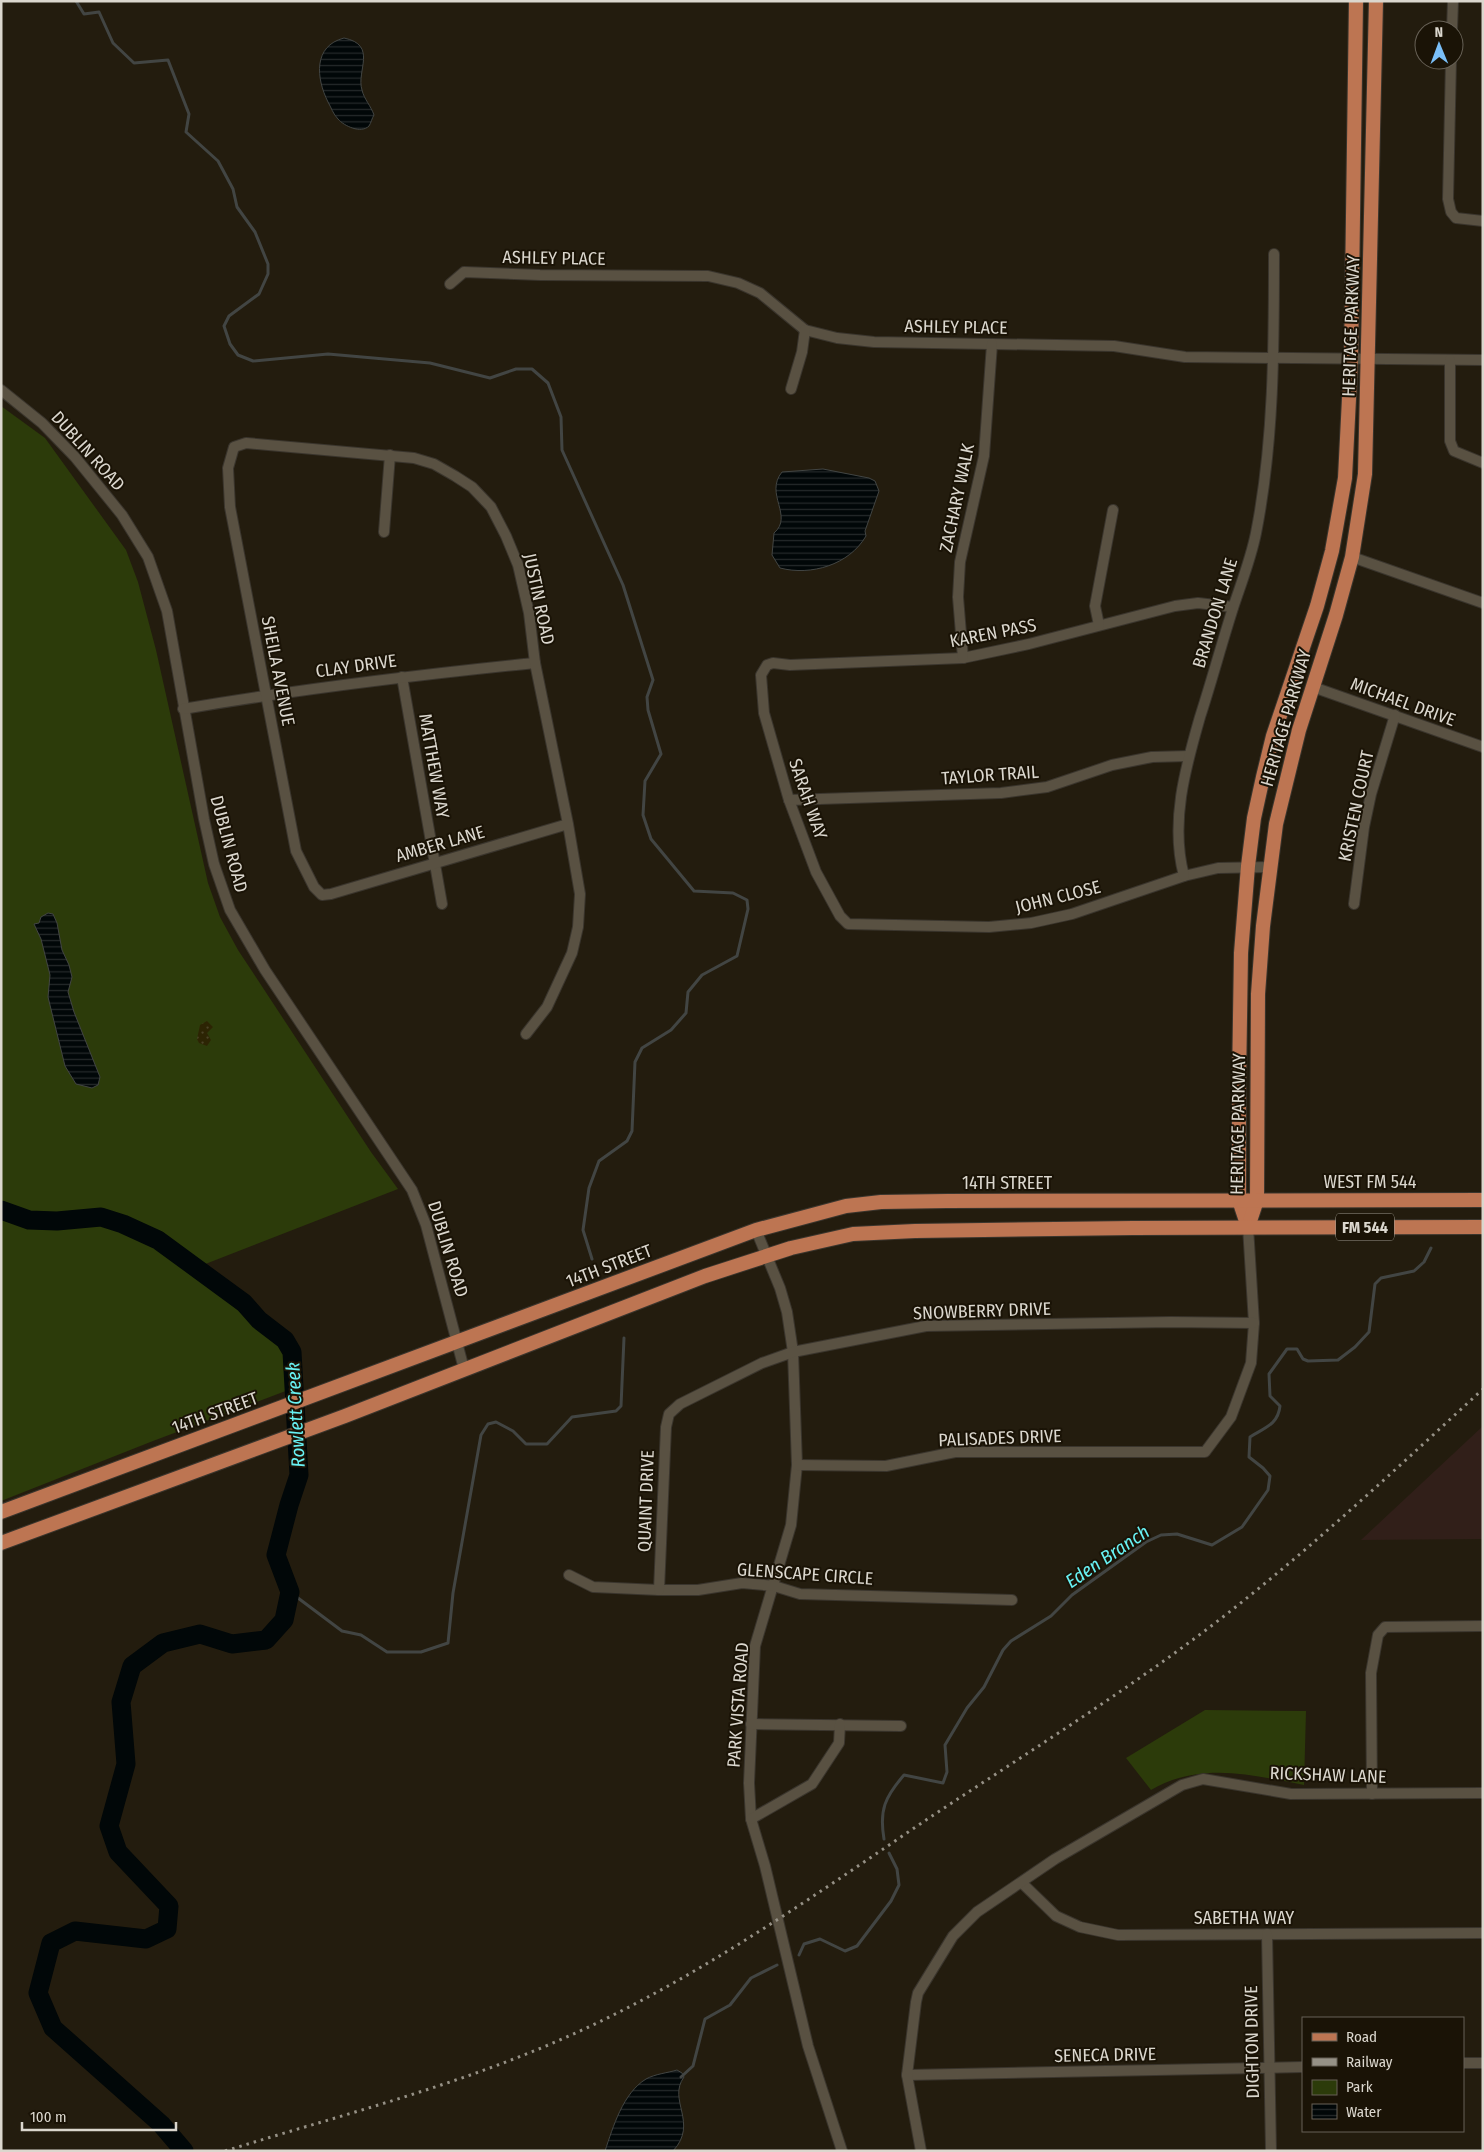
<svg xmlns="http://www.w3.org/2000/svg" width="1484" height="2152" viewBox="0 0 1484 2152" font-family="'Fira Sans Condensed',sans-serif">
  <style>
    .commercial { fill: #311f19 }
    .green { fill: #2c3b0a }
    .sand { fill: url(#sand-dots) }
    .water { fill: url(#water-rules); stroke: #424543 }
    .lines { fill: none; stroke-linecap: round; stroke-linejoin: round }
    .stream { stroke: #424543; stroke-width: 3 }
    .river { stroke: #010708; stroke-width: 19 }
    .minor-casing { stroke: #3a352d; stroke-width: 12 }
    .major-casing { stroke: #3a352d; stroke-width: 16 }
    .minor { stroke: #595142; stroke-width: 10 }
    .major { stroke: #bd7552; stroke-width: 14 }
    .rail { stroke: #969186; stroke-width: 3; stroke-dasharray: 2.5 5; stroke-linecap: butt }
    .labels { text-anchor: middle; stroke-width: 4; stroke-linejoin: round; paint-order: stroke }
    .shield { fill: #1a1306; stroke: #a19c92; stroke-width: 1 }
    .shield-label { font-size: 16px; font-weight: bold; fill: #dbd7ce }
    .street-label { font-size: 18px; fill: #dbd7ce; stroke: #1a1306 }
    .water-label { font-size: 19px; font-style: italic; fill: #68f2f4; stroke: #1a1306 }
  </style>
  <defs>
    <pattern id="sand-dots" width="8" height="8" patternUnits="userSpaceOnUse" patternTransform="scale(1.25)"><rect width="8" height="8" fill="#2c2403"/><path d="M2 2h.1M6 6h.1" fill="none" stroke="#4a4327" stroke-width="1.8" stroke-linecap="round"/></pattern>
    <pattern id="water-rules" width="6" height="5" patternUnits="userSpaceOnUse" patternTransform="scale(1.25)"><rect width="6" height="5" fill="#010708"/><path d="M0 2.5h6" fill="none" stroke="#252a2b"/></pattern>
  </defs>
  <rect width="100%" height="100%" fill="#231c0e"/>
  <path class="commercial" d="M1483,1426V1539L1361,1540Z"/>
  <g class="green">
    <path d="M1,406L45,438L126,550L138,582L156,650L208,883L220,917L238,950L371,1152L398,1189L190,1270L285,1350L291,1389L153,1441L1,1501Z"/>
    <path d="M1205,1710L1306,1711L1304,1785C1253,1775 1200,1761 1151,1790L1126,1758Z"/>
  </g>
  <path class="sand" d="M207,1021L213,1027L207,1033L211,1040L207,1046L199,1043L197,1039L200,1025Z"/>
  <g class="water">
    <path d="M344,38C378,45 356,71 362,90C364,99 371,106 374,115C372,118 371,123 369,126C361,134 344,126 338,119C333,114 331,107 328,102C316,78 313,46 344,38Z"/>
    <path d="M823,469L869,478L875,481L879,491L865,531L866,536C849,565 811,576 780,568L772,555L774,533C794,516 764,494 782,472Z"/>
    <path d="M48,913L53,914L57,923L62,950L69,965L72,977L68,992L74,1012L100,1077L98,1085L92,1088L76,1084L65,1066L48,997L50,975L41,939L34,924L39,923L41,917Z"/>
    <path d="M677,2070L682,2073L684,2077C667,2100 699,2123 673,2151H605C613,2127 623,2093 646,2079C655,2074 667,2073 677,2070Z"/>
  </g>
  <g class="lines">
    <g class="stream">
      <path d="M76,1L84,14L99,12L113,43L134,63L168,60L189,114L186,132L218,161L233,189L237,207L255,232L268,264V274L259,294L229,316L224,326L230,344L238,355L253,361L328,354L430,363L490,378L516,369H532L548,383L561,417L562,450L623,585L653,680L647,697L648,710L661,754L645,781L643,815L651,839L694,891L733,893L747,900L748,909L737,956L702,975L688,992L686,1013L671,1030L642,1048L635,1062L632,1131L627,1141L599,1161L589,1188L583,1230L592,1259"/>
      <path d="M290,1592L342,1631L361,1635L387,1652H421L448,1643L453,1593L481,1435L488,1424L496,1422L513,1431L526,1444H547L572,1417L616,1411L621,1406L624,1338"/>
      <path d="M884,1839C879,1810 885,1797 904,1775L943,1783L947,1772L945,1745L967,1708L984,1687L1003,1650L1011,1641L1051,1616L1072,1595L1146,1542L1161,1535L1177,1534L1212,1545L1242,1527L1268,1490L1270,1476L1263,1468L1249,1457L1250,1437C1264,1428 1278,1425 1280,1406L1270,1396L1269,1374L1287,1349H1297L1303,1359L1308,1361L1338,1360L1355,1347L1369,1332L1375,1284L1381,1278L1414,1271L1424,1262L1431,1248"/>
      <path d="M799,1955L804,1944L820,1939L845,1951L857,1946L891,1901L899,1885L897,1869L889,1853"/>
      <path d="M681,2077L693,2066L705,2019L730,2005L751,1978L777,1965"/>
    </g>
    <path class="river" d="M1,1210L29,1220L57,1221L101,1217L123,1224L158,1240L244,1303L259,1320L285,1340L292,1352L299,1475L289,1505L276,1555L290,1592L284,1620L266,1640L232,1644L200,1634L163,1643L132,1666L121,1702L126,1764L109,1826L118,1852L169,1906L167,1929L146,1939L75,1931L51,1943L38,1993L53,2028L161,2124L184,2151"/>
    <g class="minor-casing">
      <g id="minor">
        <path d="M1452,30L1453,1"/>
        <path d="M1451,60L1448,199L1451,212L1456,218L1483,221"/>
        <path d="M450,284L464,272L540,275L708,276L738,283L760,293L805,330L837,338L874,342L1114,346L1185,357L1483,360"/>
        <path d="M1450,360V441L1454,451L1483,463"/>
        <path d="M791,389L802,352L805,330"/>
        <path d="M1,390L42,423L75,457L122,515L148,557L167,611L204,819L214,864L230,910L265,970L412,1190L426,1225L464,1369"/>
        <path d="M384,532L390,455"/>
        <path d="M1352,557L1483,603"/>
        <path d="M1233,607L1198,603L1175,606L1029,644L963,658L790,665L773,663L767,665L761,675L764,713L789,800L816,872L840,916L848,924L989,927L1031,923L1072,914L1184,876L1218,868L1270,867"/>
        <path d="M1099,625L1095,606L1113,510"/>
        <path d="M963,658L958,597L960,562L984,456L992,344"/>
        <path d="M402,677L442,904"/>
        <path d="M1313,687L1483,747"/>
        <path d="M183,709C300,689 417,675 535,663"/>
        <path d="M789,800L1001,793L1047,787L1112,765L1152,757L1189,756"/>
        <path d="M1184,876C1170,823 1185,769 1200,717C1212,680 1222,642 1234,605C1242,581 1251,558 1256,533C1274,442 1274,347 1274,254"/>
        <path d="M1354,904L1364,827L1371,794L1395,715"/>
        <path d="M526,1034L547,1007L572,953L578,927L580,894L568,824L535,663L529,613L518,565L506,536L491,507L472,487L455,476L434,464L414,458L246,443L234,447L228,468L230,507L296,851L314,887L322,895L331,894L568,824"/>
        <path d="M756,1230L780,1288L787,1312L793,1352L797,1465L791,1525L755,1646L749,1783L751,1819L765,1866L808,2046L842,2151"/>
        <path d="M797,1465L886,1466L955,1452H1205L1231,1417L1251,1363L1254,1323L1248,1227"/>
        <path d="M569,1575L593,1587L659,1590H698L742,1583L774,1586L800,1594L1012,1600"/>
        <path d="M659,1590L666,1427L669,1414L680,1404L762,1363L793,1352L926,1326L1171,1322L1254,1323"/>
        <path d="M751,1724L901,1726"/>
        <path d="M1372,1794L1371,1673L1378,1635L1385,1627L1483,1626"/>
        <path d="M751,1819L812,1784L839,1743L840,1724"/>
        <path d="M1022,1883L1056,1916L1080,1927L1118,1935L1483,1933"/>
        <path d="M1267,1934L1271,2151"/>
        <path d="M1463,2063H1483"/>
        <path d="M907,2075L1303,2067"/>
        <path d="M921,2151L907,2075L916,2002L918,1993L953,1936L977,1912L1055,1859L1182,1785L1203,1779L1291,1794L1483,1793"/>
      </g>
    </g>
    <g class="major-casing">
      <g id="major">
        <path d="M1248,1227L1239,1200V1083L1241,953L1248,866L1254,818L1263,777L1273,736L1317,606L1332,551L1345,478L1351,359L1356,1"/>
        <path d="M1248,1227L1257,1200L1258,994L1263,926L1276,824L1299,730L1336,615L1352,557L1365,474L1376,1"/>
        <path d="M1,1512L756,1230L846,1206L881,1202L947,1201L1483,1200"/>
        <path d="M1,1543L345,1416L705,1276L791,1248L853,1234L915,1231L1133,1228L1483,1227"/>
      </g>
    </g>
    <use href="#minor" class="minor"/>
    <use href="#major" class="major"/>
    <path class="rail" d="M225,2151C351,2112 480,2080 599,2022C713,1967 818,1893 923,1822C1022,1756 1124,1693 1219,1620C1312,1548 1397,1468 1483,1389"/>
  </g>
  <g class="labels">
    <rect class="shield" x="1336" y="1213.5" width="58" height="27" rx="4"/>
    <g class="shield-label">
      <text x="1365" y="1233">FM 544</text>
    </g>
    <g class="street-label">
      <text transform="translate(554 258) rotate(1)" y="6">ASHLEY PLACE</text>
      <text transform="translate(1351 326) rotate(-88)" y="6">HERITAGE PARKWAY</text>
      <text transform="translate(956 327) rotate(1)" y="6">ASHLEY PLACE</text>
      <text transform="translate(88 451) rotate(48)" y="6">DUBLIN ROAD</text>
      <text transform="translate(957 498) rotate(-78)" y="6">ZACHARY WALK</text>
      <text transform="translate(539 599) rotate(78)" y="6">JUSTIN ROAD</text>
      <text transform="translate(1215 613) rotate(-73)" y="6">BRANDON LANE</text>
      <text transform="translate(993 633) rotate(-11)" y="6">KAREN PASS</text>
      <text transform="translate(356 666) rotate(-8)" y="6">CLAY DRIVE</text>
      <text transform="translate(278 671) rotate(79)" y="6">SHEILA AVENUE</text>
      <text transform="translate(1403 702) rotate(20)" y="6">MICHAEL DRIVE</text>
      <text transform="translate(1286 718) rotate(-74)" y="6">HERITAGE PARKWAY</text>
      <text transform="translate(434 766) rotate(80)" y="6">MATTHEW WAY</text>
      <text transform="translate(990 775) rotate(-4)" y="6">TAYLOR TRAIL</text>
      <text transform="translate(808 799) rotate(71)" y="6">SARAH WAY</text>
      <text transform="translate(1356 806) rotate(-78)" y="6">KRISTEN COURT</text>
      <text transform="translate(229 844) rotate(75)" y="6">DUBLIN ROAD</text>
      <text transform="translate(440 844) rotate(-16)" y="6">AMBER LANE</text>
      <text transform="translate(1058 897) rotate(-14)" y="6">JOHN CLOSE</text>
      <text transform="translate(1238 1124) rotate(-89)" y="6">HERITAGE PARKWAY</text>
      <text x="1370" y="1188">WEST FM 544</text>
      <text x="1007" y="1189">14TH STREET</text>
      <text transform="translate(448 1249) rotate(73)" y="6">DUBLIN ROAD</text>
      <text transform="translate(609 1266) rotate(-21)" y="6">14TH STREET</text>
      <text transform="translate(982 1311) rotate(-2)" y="6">SNOWBERRY DRIVE</text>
      <text transform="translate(215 1413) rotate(-20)" y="6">14TH STREET</text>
      <text transform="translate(1000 1438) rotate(-2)" y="6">PALISADES DRIVE</text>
      <text transform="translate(646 1501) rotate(-88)" y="6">QUAINT DRIVE</text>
      <text transform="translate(805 1574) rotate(4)" y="6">GLENSCAPE CIRCLE</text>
      <text transform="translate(738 1705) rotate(-86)" y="6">PARK VISTA ROAD</text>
      <text transform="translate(1328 1775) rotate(2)" y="6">RICKSHAW LANE</text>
      <text x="1244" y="1924">SABETHA WAY</text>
      <text transform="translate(1252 2042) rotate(-91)" y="6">DIGHTON DRIVE</text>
      <text transform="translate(1105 2055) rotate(-1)" y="6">SENECA DRIVE</text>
    </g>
    <g class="water-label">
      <text transform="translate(295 1415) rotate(-93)" y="7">Rowlett Creek</text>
      <text transform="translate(1107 1556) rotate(-34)" y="7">Eden Branch</text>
    </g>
  </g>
  <rect width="1484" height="2152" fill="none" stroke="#dbd7ce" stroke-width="5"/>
  <rect x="1302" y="2017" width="162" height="115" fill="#1a1306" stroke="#676156"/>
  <rect x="1312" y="2033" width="25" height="8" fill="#bd7552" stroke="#676156"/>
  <text x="1346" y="2042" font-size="15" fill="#dbd7ce">Road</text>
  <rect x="1312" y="2058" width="25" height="8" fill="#969186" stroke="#676156"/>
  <text x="1346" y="2067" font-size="15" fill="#dbd7ce">Railway</text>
  <rect x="1312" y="2080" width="25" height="15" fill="#2c3b0a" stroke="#676156"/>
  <text x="1346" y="2092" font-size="15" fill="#dbd7ce">Park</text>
  <rect x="1312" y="2104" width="25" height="15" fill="url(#water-rules)" stroke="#676156"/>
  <text x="1346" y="2117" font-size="15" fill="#dbd7ce">Water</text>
  <g transform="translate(1439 45) rotate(359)"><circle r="24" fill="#1a1306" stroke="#676156"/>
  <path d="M0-4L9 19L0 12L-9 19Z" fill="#7abff8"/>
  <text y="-8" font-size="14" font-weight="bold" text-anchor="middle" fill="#dbd7ce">N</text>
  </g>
  <path d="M22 2122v8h154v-8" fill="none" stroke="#dbd7ce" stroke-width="2.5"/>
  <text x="30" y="2122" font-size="15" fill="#dbd7ce" stroke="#1a1306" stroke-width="4" paint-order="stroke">100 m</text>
</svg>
